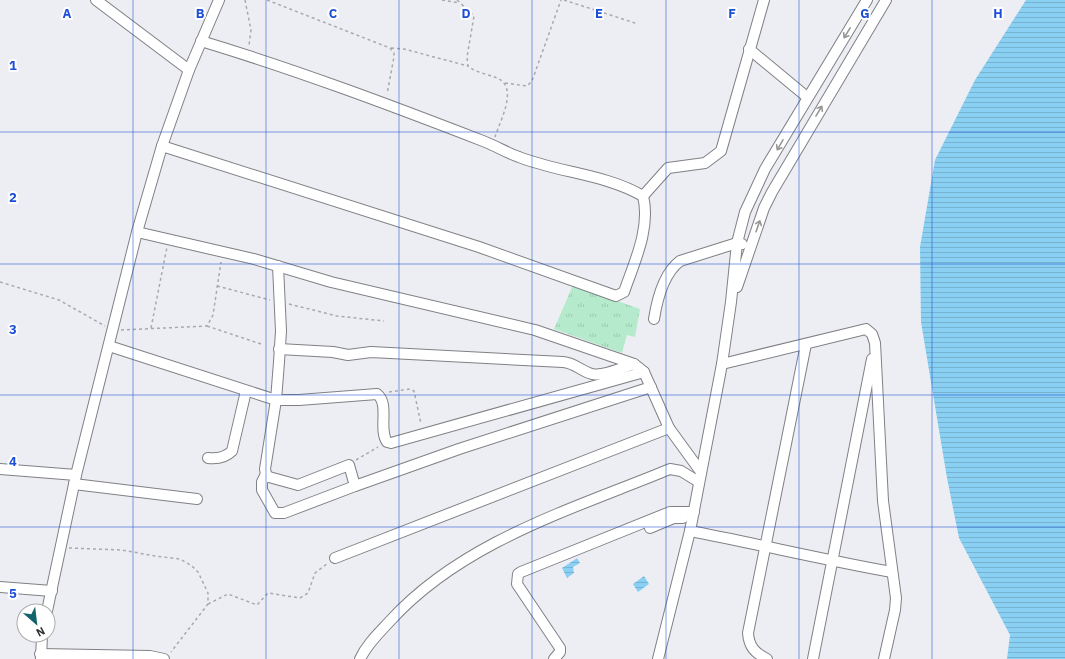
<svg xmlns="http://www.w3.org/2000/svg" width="1065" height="659" viewBox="0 0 1065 659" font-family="'IBM Plex Sans',sans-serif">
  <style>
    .grass { fill: url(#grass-tufts) }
    .water { fill: url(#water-rules) }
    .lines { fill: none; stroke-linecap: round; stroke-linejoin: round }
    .minor-casing { stroke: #7f8185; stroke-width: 12 }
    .path { stroke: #a8a9ad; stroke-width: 1.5; stroke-dasharray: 3 3; stroke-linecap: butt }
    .minor { stroke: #fff; stroke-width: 10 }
    .oneway { stroke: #979798 }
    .grid { fill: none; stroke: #1d4ed8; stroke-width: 1; stroke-opacity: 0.55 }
    .grid-label { font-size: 13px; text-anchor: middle; font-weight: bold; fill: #1d4ed8; stroke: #fff; stroke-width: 4; stroke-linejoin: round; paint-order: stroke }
  </style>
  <defs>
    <pattern id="grass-tufts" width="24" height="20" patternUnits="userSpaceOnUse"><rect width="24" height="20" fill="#b5ebcc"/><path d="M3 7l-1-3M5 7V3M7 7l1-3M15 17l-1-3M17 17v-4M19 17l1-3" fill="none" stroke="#9ccab0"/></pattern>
    <pattern id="water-rules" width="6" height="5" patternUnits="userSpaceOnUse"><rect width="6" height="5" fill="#8ad0f2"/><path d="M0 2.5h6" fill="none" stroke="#77b3d0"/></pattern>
  </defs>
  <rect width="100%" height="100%" fill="#edeef3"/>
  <path class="grass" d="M573,285L640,309L635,337L627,335L622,353L554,329Z"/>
  <g class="water">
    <path d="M1026,0H1065V659H1007L1010,635L959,538L947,478L921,322L920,247L935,160L975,80Z"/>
    <path d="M577,558L580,563L573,567L574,573L567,578L562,568Z"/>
    <path d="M644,576L649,584L638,592L633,584Z"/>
  </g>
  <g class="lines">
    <g class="minor-casing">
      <g id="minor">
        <path d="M96,0L189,70"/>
        <path d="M201,41C297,70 390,105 483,141C496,146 507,153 519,157C560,173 605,174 643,196L668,168L705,163L721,151L764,0"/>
        <path d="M749,49L807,97"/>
        <path d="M162,146L479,247L616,296L624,292C634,263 651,228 643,196"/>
        <path d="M137,232L254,259L331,282L535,330L634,364L644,372L669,428L701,472"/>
        <path d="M278,266L281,331L279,362L276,400L265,469L266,474L269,477L298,485L349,465L355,486L459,449L651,387"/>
        <path d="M737,287L764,208L772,192L886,0"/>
        <path d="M654,319C657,300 664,273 680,261L737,243L742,244"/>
        <path d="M109,346L276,400H299L377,394C390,404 378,429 387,442L391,443L644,372"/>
        <path d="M279,349L333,352L348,355L371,352L563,362C575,363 581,371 592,374C602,377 624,367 634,364"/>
        <path d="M722,364L866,329L872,334L875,343L883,501L896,598L895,610L884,659"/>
        <path d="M208,458C217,459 225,458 232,451L246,391"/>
        <path d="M0,469L76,475"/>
        <path d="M266,474L262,482V490L275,513H284L355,486"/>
        <path d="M74,484L197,499"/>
        <path d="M650,528L674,518H683"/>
        <path d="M690,531C758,544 825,560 892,572"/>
        <path d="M335,558L669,428"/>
        <path d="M0,587L52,591"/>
        <path d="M47,611L76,475L137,232L162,146L189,70L219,0"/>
        <path d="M40,654L150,656L164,659"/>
        <path d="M41,659L42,635"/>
        <path d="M360,659C367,644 379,633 390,621C463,541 573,509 670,469L681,471L699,482"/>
        <path d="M554,659L560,652V648L517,584L518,574L521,572L670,512H694"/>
        <path d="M658,659L690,531L722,364L731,302L737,243L745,212L765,169L867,0"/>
        <path d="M767,659C755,653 749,647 748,633L806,344"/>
        <path d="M813,659L872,359"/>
      </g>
    </g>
    <g class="path">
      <path d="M245,0L251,30L249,45"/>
      <path d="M267,0L390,48L394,53V57L387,94"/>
      <path d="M442,0L459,3"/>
      <path d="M457,0L474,16L467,57L468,66C476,73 488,74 497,78C519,87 500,121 495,137"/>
      <path d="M564,0L638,24"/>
      <path d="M391,48L404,49L468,66"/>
      <path d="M505,83L527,86L532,81L561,0"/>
      <path d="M0,282L59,300L105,326"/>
      <path d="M217,286L270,300"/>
      <path d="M289,304L337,316L384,321"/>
      <path d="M207,326L264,345"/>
      <path d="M151,328L167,247"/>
      <path d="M121,330L207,326L213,315L221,262"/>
      <path d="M389,392L410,389L414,391L421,424"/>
      <path d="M356,460L378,447"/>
      <path d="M69,548L122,550L155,556L180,559L192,566L198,572L208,593V604L171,652"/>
      <path d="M208,604L228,594L257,605L268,593L300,598L308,593L315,573L328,563"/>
    </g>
    <use href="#minor" class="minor"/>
  </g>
  <defs><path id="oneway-shaft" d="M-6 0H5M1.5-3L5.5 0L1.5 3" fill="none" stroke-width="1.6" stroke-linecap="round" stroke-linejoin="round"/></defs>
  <g class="oneway">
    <use href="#oneway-shaft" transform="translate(847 33) rotate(122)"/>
    <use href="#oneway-shaft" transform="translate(819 111) rotate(-59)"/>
    <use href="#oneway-shaft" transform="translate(780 145) rotate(120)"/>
    <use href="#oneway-shaft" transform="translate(758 226) rotate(-71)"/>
  </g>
  <path class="grid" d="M133,0V659M266,0V659M399,0V659M532,0V659M666,0V659M799,0V659M932,0V659M0,132H1065M0,264H1065M0,395H1065M0,527H1065"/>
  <g class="grid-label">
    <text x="67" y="18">A</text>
    <text x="200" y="18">B</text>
    <text x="333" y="18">C</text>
    <text x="466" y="18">D</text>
    <text x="599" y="18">E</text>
    <text x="732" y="18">F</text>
    <text x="865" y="18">G</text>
    <text x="998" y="18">H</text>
    <text x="13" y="70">1</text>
    <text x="13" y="202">2</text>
    <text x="13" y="334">3</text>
    <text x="13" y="466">4</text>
    <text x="13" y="598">5</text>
  </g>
  <g transform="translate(36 623) rotate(152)"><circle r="19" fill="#ffffff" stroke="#acacad"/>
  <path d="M0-3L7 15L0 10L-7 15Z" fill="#14626c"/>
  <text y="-6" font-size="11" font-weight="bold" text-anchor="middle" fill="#2f2f31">N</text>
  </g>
</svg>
